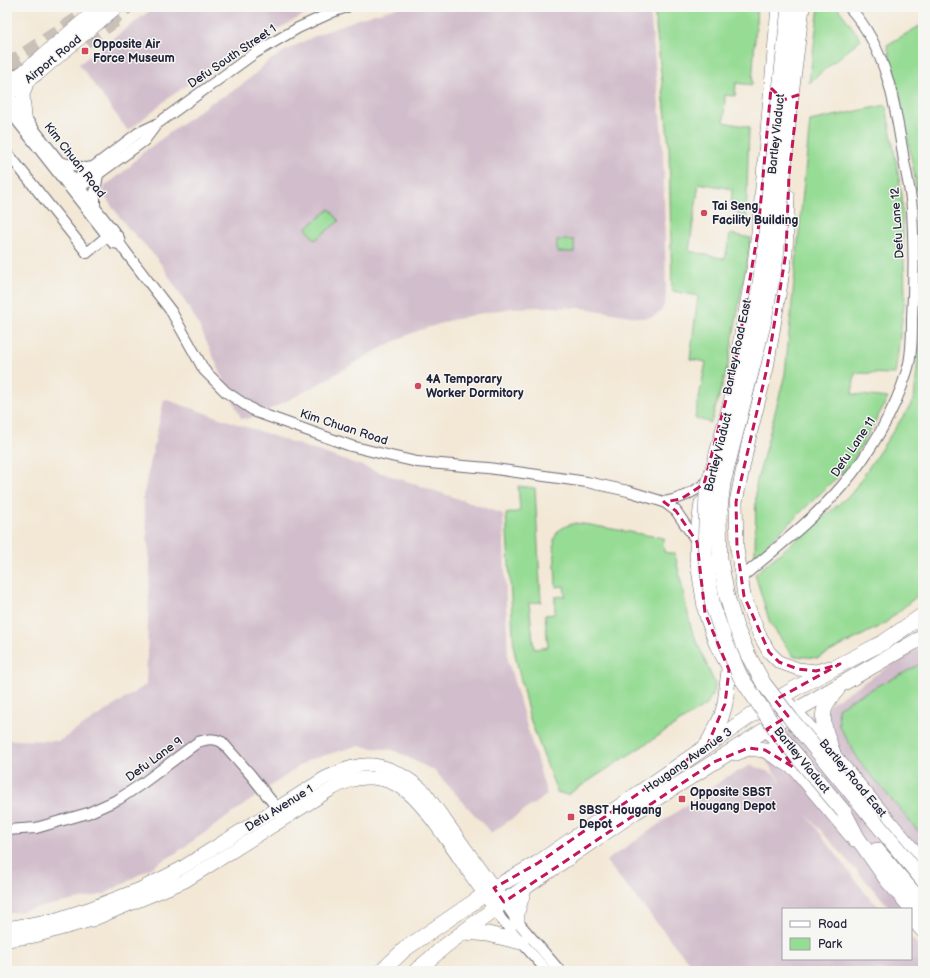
<svg xmlns="http://www.w3.org/2000/svg" width="930" height="978" viewBox="0 0 930 978" font-family="'Balsamiq Sans',sans-serif">
  <style>
    .industrial { fill: #d1bdcb }
    .green { fill: #97dc95; stroke: #5c7f68 }
    .lines { fill: none; stroke-linecap: round; stroke-linejoin: round }
    .highway-tunnel { stroke: #c9c0b7; stroke-width: 15; stroke-dasharray: 15 8; stroke-linecap: butt }
    .minor-casing { stroke: #6b6771; stroke-width: 12 }
    .major-casing { stroke: #6b6771; stroke-width: 14 }
    .highway-casing { stroke: #6b6771; stroke-width: 16 }
    .minor { stroke: #fff; stroke-width: 10 }
    .major { stroke: #fff; stroke-width: 13 }
    .highway { stroke: #fff; stroke-width: 15 }
    .highway-bridge-casing { stroke: #6b6771; stroke-width: 16; stroke-linecap: butt }
    .highway-bridge { stroke: #fff; stroke-width: 15 }
    .marked { fill: none; stroke: #c2185b; stroke-width: 3; stroke-dasharray: 8 5; stroke-linejoin: round }
    .poi-dot { fill: #d1495b; stroke: #f6f6f2; stroke-width: 1.5 }
    .labels { text-anchor: middle; stroke-width: 3; stroke-linejoin: round; paint-order: stroke }
    .poi-label { font-size: 12px; font-weight: bold; fill: #22223b; stroke: #f6f6f2; text-anchor: start }
    .street-label { font-size: 12px; fill: #22223b; stroke: #f6f6f2 }
  </style>
  <rect width="100%" height="100%" fill="#f6f6f2"/>
  <filter id="ink" filterUnits="userSpaceOnUse"><feTurbulence type="fractalNoise" baseFrequency=".025" numOctaves="2"/><feDisplacementMap in="SourceGraphic" scale="8" xChannelSelector="R" yChannelSelector="G"/><feConvolveMatrix kernelMatrix="1 2 1 2 8 2 1 2 1" color-interpolation-filters="sRGB"/></filter>
  <filter id="wash" filterUnits="userSpaceOnUse"><feTurbulence type="fractalNoise" baseFrequency=".012" numOctaves="4" result="noise"/><feDisplacementMap in="SourceGraphic" scale="16" xChannelSelector="R" yChannelSelector="G"/><feGaussianBlur stdDeviation="0.9" result="paint"/><feColorMatrix in="noise" values="0 0 0 0 0 0 0 0 0 0 0 0 0 0 0 0 0 1.4 0 .05"/><feComposite in="paint" operator="in"/></filter>
  <g filter="url(#wash)">
    <rect width="100%" height="100%" fill="#f3e8d6"/>
    <g class="industrial">
      <path d="M155,7H319L227,56L166,100L128,131L79,64Z"/>
      <path d="M399,7L646,8L650,14L651,21L663,147L666,293L665,303L661,311L652,317L642,318L583,308L541,307L511,308L477,314L448,321L412,333L383,347L315,386L277,406L248,419L241,418L197,321L161,264L147,247L128,228L105,197L103,192L105,186L127,169L141,154L210,103L230,93L247,81L266,63L283,52L317,35L358,19Z"/>
      <path d="M164,399L503,514L508,661L547,795L491,833L435,771L393,750L357,746L308,760L173,855L105,894L7,914V740L59,741L146,685L150,563L143,497Z"/>
      <path d="M923,645V941L911,929V909H891L805,813L867,895L881,909H783V959H911V938L923,949V971H696L606,861L725,778L751,765L774,774L783,785L758,749Z"/>
    </g>
    <g class="green">
      <path d="M654,7H757L752,85L736,83L735,96L725,95L724,122L749,127L746,223L738,221L739,212L731,210L732,189L699,183L689,251L725,259L730,234L751,238L728,365L711,423L695,418L706,362L690,359L698,296L672,291L669,146Z"/>
      <path d="M819,7H837L861,39L809,83Z"/>
      <path d="M923,24V280L922,279L919,202L900,95L887,45Z"/>
      <path d="M886,105L902,196L905,297L895,374L855,373L852,394L888,398L852,463L755,556L756,485L785,374L810,121Z"/>
      <path d="M330,209L339,221L315,240L306,228Z"/>
      <rect x="557" y="240" width="17" height="12"/>
      <path d="M923,305V591L884,624L818,658L793,656L770,623L755,574L851,494L914,400Z"/>
      <path d="M518,486L535,488L541,602L529,603L534,649L548,647L545,615L555,614V597L565,596L564,586L556,587L554,539L558,531L566,526L575,523L590,525L663,538L664,552L675,554L691,628L715,684L714,692L706,705L567,795L557,792L529,716L514,650L506,514L520,511Z"/>
      <path d="M923,662V837L860,762L839,726L838,708C865,690 896,679 923,662Z"/>
    </g>
  </g>
  <g filter="url(#ink)">
    <g class="lines">
      <g class="highway-tunnel">
        <path d="M106,24L127,7"/>
        <path d="M85,41L115,20"/>
        <path d="M7,66L80,18"/>
      </g>
      <g class="minor-casing">
        <g id="minor">
          <path d="M7,92L33,128L119,238L120,244L125,251L171,311L204,370L226,392L256,412L351,446L391,456L417,462L488,468L587,482L628,491L664,502L676,511L697,542"/>
          <path d="M7,108L113,243L120,244"/>
          <path d="M10,156L87,253L112,232"/>
          <path d="M60,162L85,168L94,167"/>
          <path d="M68,186L138,133L157,124L255,53L298,28L335,11L347,7"/>
          <path d="M75,191L144,141L156,125"/>
          <path d="M95,207V192L98,175"/>
          <path d="M664,502C680,499 692,494 704,484"/>
          <path d="M741,578C775,549 813,520 842,486C869,455 895,411 907,371C912,356 912,335 912,319C914,283 914,245 912,209C911,193 907,177 904,161C896,108 887,48 849,7"/>
          <path d="M7,830L36,828L88,813L119,799L143,783L198,742C207,739 213,738 222,742L250,774L281,813"/>
          <path d="M504,902L517,921L560,971"/>
          <path d="M495,908L501,919L547,971"/>
        </g>
      </g>
      <g class="major-casing">
        <g id="major">
          <path d="M7,83L24,71L99,7"/>
          <path d="M7,95L40,72L117,7"/>
          <path d="M25,117L23,95L28,80"/>
          <path d="M788,196L786,253L767,368L749,439L736,502L737,548L744,596L759,634L769,652L779,662L798,669L816,671L830,667"/>
          <path d="M738,350L754,264L758,232L778,7"/>
          <path d="M701,503L697,532L696,557L705,613L715,643L734,678"/>
          <path d="M789,704L825,744L923,861"/>
          <path d="M770,733L793,767L854,840"/>
          <path d="M911,918L923,932"/>
          <path d="M7,928L54,920L88,909L140,889L180,869L325,778C339,772 356,763 373,765C392,767 410,779 424,791L504,902"/>
          <path d="M7,940L35,936L92,920L185,881L330,790C343,783 355,777 370,778C382,778 398,784 407,792C422,804 433,821 444,836C461,860 477,885 495,908"/>
        </g>
      </g>
      <g class="highway-casing">
        <g id="highway">
          <path d="M707,745L721,718L725,704L729,670"/>
          <path d="M736,753L748,748L765,750L793,767"/>
          <path d="M833,753C824,728 815,711 837,690"/>
          <path d="M844,812L857,837L887,880L923,921"/>
          <path d="M877,850L923,904"/>
          <path d="M517,921V912L524,889"/>
          <path d="M465,932L488,934L521,942"/>
          <path d="M382,971L405,949L494,888L538,863L756,712L794,689L884,642L923,615"/>
          <path d="M416,971L445,946L495,908L635,812L795,711L923,637"/>
        </g>
      </g>
      <use href="#minor" class="minor"/>
      <use href="#major" class="major"/>
      <use href="#highway" class="highway"/>
      <g class="highway-bridge-casing">
        <g id="highway-bridge">
          <path d="M789,7L771,173L765,250L758,296L740,368L707,491L705,554L713,607L725,641L740,676L781,737L844,812"/>
          <path d="M802,7L789,110L776,258L763,325L723,483L719,518L720,559L727,597L736,627L748,655L764,684L791,719L923,880"/>
        </g>
      </g>
      <use href="#highway-bridge" class="highway-bridge"/>
    </g>
  </g>
  <path class="marked" d="M771,88L783,100L798,95L789,175L786,253L767,368L736,502L737,548L744,596L769,652L779,662L798,669L816,671L840,664L775,700L788,716L767,729L793,767L765,750L748,748L714,762L504,902L494,888L538,863L707,746L725,704L729,670L705,613L697,542L676,511L664,502L681,499L704,484L735,365L758,232Z"/>
  <g class="poi-dot">
    <rect x="81" y="47" width="8" height="8" rx="2"/>
    <circle cx="704" cy="213" r="4"/>
    <circle cx="418" cy="386" r="4"/>
    <rect x="678" y="795" width="8" height="8" rx="2"/>
    <rect x="567" y="813" width="8" height="8" rx="2"/>
  </g>
  <g class="labels">
    <g class="poi-label">
      <text x="93" y="48">Opposite Air<tspan x="93" dy="14">Force Museum</tspan></text>
      <text x="712" y="210">Tai Seng<tspan x="712" dy="14">Facility Building</tspan></text>
      <text x="426" y="383">4A Temporary<tspan x="426" dy="14">Worker Dormitory</tspan></text>
      <text x="690" y="796">Opposite SBST<tspan x="690" dy="14">Hougang Depot</tspan></text>
      <text x="579" y="814">SBST Hougang<tspan x="579" dy="14">Depot</tspan></text>
    </g>
    <g class="street-label">
      <text transform="translate(232 56) rotate(-34)" y="4">Defu South Street 1</text>
      <text transform="translate(53 59) rotate(-39)" y="4">Airport Road</text>
      <text transform="translate(776 134) rotate(-84)" y="4">Bartley Viaduct</text>
      <text transform="translate(75 160) rotate(52)" y="4">Kim Chuan Road</text>
      <text transform="translate(897 223) rotate(-94)" y="4">Defu Lane 12</text>
      <text transform="translate(737 347) rotate(-78)" y="4">Bartley Road East</text>
      <text transform="translate(344 427) rotate(18)" y="4">Kim Chuan Road</text>
      <text transform="translate(853 447) rotate(-56)" y="4">Defu Lane 11</text>
      <text transform="translate(718 452) rotate(-76)" y="4">Bartley Viaduct</text>
      <text transform="translate(154 759) rotate(-36)" y="4">Defu Lane 9</text>
      <text transform="translate(688 760) rotate(-35)" y="4">Hougang Avenue 3</text>
      <text transform="translate(802 760) rotate(51)" y="4">Bartley Viaduct</text>
      <text transform="translate(853 778) rotate(50)" y="4">Bartley Road East</text>
      <text transform="translate(279 808) rotate(-32)" y="4">Defu Avenue 1</text>
    </g>
  </g>
  <rect width="930" height="978" fill="none" stroke="#f6f6f2" stroke-width="24"/>
  <rect x="782" y="908" width="130" height="52" fill="#f6f6f2" stroke="#a1a1a9"/>
  <rect x="790" y="921" width="20" height="6" fill="#ffffff" stroke="#a1a1a9"/>
  <text x="818" y="928" font-size="12" fill="#22223b">Road</text>
  <rect x="790" y="938" width="20" height="12" fill="#97dc95" stroke="#a1a1a9"/>
  <text x="818" y="948" font-size="12" fill="#22223b">Park</text>
</svg>
